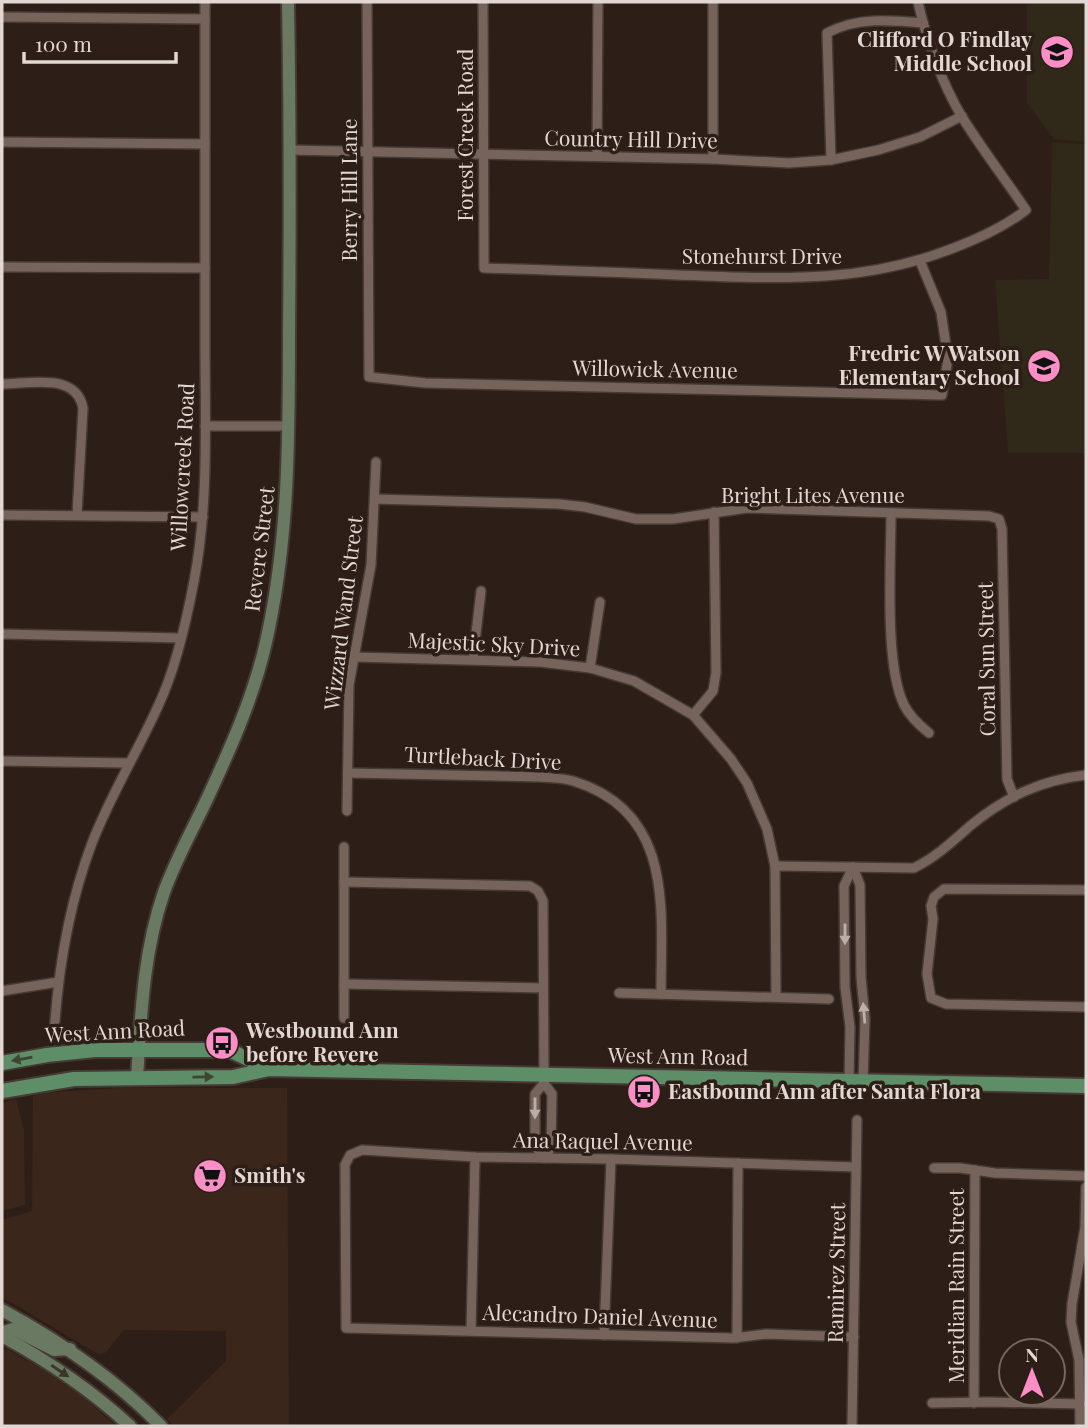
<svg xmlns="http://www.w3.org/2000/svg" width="1088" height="1428" viewBox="0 0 1088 1428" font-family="'Playfair Display',serif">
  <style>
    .built { fill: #3b261c }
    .education { fill: #302818 }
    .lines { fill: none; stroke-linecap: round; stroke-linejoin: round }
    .street-casing { stroke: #463a35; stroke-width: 12 }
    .secondary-casing { stroke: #463a35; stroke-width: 16 }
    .primary-casing { stroke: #463a35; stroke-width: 18 }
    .street { stroke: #76645c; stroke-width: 9 }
    .secondary { stroke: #6a7961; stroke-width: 12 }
    .primary { stroke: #5d8e67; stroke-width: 14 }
    .oneway { fill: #bcafa9 }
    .oneway2 { fill: #3e4533 }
    .oneway3 { fill: #3c352a }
    .labels { text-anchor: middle; stroke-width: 7; stroke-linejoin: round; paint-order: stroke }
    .poi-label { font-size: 21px; font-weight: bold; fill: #e2d7d2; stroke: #2d1e17; text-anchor: start }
    .street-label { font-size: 21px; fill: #e2d7d2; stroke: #2d1e17 }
  </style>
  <rect width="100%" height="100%" fill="#2d1e17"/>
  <g class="built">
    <path d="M119,1088H287L289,1426H173L167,1419L226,1361V1331L124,1330L105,1353L98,1354L2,1297V1220L32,1211L33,1096L39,1093Z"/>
    <path d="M16,1099L24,1130L25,1205L2,1211V1103Z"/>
    <path d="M7,1349L47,1372L83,1397L116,1426H2V1351Z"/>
  </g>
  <g class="education">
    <path d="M1027,2H1086V142L1054,139L1027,103Z"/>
    <path d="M1052,142L1086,144V453H1008L995,280L1049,279Z"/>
  </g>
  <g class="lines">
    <g class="street-casing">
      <g id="street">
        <path d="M367,2L369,377L425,383L942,395L948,359L941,312L920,261"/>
        <path d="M483,2L484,268C549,270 613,272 677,275C774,278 858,285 951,249C978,239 1003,228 1026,210C1005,179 982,149 962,117C941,81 927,42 918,2"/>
        <path d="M2,17L205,19"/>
        <path d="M2,142L205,144"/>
        <path d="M290,150L713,159L789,163L831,160L878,150L920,137L962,116"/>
        <path d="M597,156L598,2"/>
        <path d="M713,159V2"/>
        <path d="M831,160L827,33C856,17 890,20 923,23"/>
        <path d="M2,267L205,268"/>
        <path d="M2,384C30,384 76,372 83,408L77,515"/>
        <path d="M205,426H289"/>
        <path d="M375,499L559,504L585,507L636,519H673L747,508L989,516L999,519L1002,529L1007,779L1014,797"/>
        <path d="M891,513C891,561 884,664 904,705C910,717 919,725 929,733"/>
        <path d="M2,515L203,517"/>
        <path d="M2,634L181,638"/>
        <path d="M355,657L540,662L590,668L634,681L693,715L731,759L747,783L767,829L775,866L776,997"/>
        <path d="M473,659L481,591"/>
        <path d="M590,668L600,602"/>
        <path d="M693,715L713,691L716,673L714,512"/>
        <path d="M2,761L128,763"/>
        <path d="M348,773L541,777C552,778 563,778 573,781C675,812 661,910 661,994"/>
        <path d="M347,811L349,685L371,565L376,462"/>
        <path d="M775,866L914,868C936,857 952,842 970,826C1005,797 1041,780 1086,775"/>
        <path d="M853,867L860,885L861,977L865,1019L863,1082"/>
        <path d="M344,882L530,886L538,891L543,901L544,1075V1083L535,1094V1146L544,1158L551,1148L552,1094L544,1083"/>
        <path d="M1086,890L944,889L934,897L931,906L933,919L927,974L931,998L946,1004L1086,1007"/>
        <path d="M344,984L543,988"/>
        <path d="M2,991L58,982"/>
        <path d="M619,993L829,999"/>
        <path d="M344,1018V847"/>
        <path d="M54,1035C58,969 69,904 92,843C111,794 138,751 159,704C175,670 187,618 194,581C209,503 205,421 205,342C205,229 205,115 205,2"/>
        <path d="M849,1081L850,1027L845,987L844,886L853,867"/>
        <path d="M934,1168H960L995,1173L1086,1176"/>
        <path d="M471,1331L475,1157"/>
        <path d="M604,1335L611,1159"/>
        <path d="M854,1337L766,1334L733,1338L346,1328L345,1165L350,1155L362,1150L475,1157L611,1159L856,1167"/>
        <path d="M737,1338L738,1163"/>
        <path d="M932,1403L989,1402L1081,1404"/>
        <path d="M974,1403L975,1170"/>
        <path d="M852,1426L857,1120"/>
        <path d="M1080,1426L1079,1360L1071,1322L1072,1304L1085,1227L1086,1187"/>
      </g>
    </g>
    <g class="secondary-casing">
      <g id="secondary">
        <path d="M137,1078C141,1015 143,953 164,892C176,859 193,829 208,797C231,747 254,696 266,642C289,540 289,438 289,334C290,223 290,112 288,2"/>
        <path d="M2,1310C61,1342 114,1378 161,1426"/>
        <path d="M2,1333L13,1329L54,1350L70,1349"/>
        <path d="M2,1336C48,1361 91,1390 130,1426"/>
      </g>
    </g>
    <g class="primary-casing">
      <g id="primary">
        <path d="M2,1063L47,1055L95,1050H229L269,1069"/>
        <path d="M2,1091L74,1079L233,1077L269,1069L1086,1086"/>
      </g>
    </g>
    <use href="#street" class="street"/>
    <use href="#secondary" class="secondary"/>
    <use href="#primary" class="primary"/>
  </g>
  <defs><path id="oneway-solid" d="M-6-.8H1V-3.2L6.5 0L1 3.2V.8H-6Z" transform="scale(1.75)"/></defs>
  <g class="oneway">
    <use href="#oneway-solid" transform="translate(845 934) rotate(90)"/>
    <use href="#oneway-solid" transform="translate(864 1013) rotate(-95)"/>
    <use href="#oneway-solid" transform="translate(535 1108) rotate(90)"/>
  </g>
  <g class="oneway2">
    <use href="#oneway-solid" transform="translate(22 1059) rotate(170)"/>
    <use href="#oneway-solid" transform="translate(203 1077) rotate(-1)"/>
  </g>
  <use class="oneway3" href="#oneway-solid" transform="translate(60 1371) rotate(34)"/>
  <defs>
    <g id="school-disc" transform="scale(1.75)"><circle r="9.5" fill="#fb8fc5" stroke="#2d1e17"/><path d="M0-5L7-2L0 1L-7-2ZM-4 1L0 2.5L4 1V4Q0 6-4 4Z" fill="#111"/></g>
    <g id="bus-disc" transform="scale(1.75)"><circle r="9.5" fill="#fb8fc5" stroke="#2d1e17"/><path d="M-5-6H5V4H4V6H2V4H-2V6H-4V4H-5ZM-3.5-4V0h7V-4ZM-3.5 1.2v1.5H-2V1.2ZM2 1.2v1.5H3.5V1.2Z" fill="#111"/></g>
    <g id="supermarket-disc" transform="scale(1.75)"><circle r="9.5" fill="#fb8fc5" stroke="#2d1e17"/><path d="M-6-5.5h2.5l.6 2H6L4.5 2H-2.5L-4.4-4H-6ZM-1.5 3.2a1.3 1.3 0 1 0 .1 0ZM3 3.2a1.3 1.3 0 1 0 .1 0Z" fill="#111"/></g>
  </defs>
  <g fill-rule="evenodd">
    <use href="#school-disc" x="1057" y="52"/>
    <use href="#school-disc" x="1044" y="366"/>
    <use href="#bus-disc" x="222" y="1043"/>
    <use href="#bus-disc" x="644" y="1092"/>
    <use href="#supermarket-disc" x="210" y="1176"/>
  </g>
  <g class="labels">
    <g class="poi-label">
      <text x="1032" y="47" text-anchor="end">Clifford O Findlay<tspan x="1032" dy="24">Middle School</tspan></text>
      <text x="1020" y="361" text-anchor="end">Fredric W Watson<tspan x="1020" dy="24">Elementary School</tspan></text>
      <text x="246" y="1038">Westbound Ann<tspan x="246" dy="24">before Revere</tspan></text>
      <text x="668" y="1099">Eastbound Ann after Santa Flora</text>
      <text x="234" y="1183">Smith's</text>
    </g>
    <g class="street-label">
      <text transform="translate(466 135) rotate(-90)" y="7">Forest Creek Road</text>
      <text transform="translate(631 140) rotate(1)" y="7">Country Hill Drive</text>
      <text transform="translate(350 190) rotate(-90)" y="7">Berry Hill Lane</text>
      <text x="762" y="264">Stonehurst Drive</text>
      <text transform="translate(655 370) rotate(1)" y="7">Willowick Avenue</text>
      <text transform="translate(183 467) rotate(-87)" y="7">Willowcreek Road</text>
      <text x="813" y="503">Bright Lites Avenue</text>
      <text transform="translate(260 549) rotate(-83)" y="7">Revere Street</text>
      <text transform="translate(344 613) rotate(-83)" y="7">Wizzard Wand Street</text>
      <text transform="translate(494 645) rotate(3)" y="7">Majestic Sky Drive</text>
      <text transform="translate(987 659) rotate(-91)" y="7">Coral Sun Street</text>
      <text transform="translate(483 759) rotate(3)" y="7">Turtleback Drive</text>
      <text transform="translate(115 1032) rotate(-3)" y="7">West Ann Road</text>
      <text transform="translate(678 1057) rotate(1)" y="7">West Ann Road</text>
      <text transform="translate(603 1142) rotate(1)" y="7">Ana Raquel Avenue</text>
      <text transform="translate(837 1273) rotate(-89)" y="7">Ramirez Street</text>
      <text transform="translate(957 1286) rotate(-90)" y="7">Meridian Rain Street</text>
      <text transform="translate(600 1317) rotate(2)" y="7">Alecandro Daniel Avenue</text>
    </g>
  </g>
  <rect width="1088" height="1428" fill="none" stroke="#e2d7d2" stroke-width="7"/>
  <g transform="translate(1032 1372)"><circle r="33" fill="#2d1e17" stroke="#756862" stroke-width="2"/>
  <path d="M0-5L12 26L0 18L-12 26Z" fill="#fb8fc5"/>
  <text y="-10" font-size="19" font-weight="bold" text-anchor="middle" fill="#e2d7d2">N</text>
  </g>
  <path d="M24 52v10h152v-10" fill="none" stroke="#e2d7d2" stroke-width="3.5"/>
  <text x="35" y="52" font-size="21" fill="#e2d7d2" stroke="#2d1e17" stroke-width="5" paint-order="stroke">100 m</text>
</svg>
